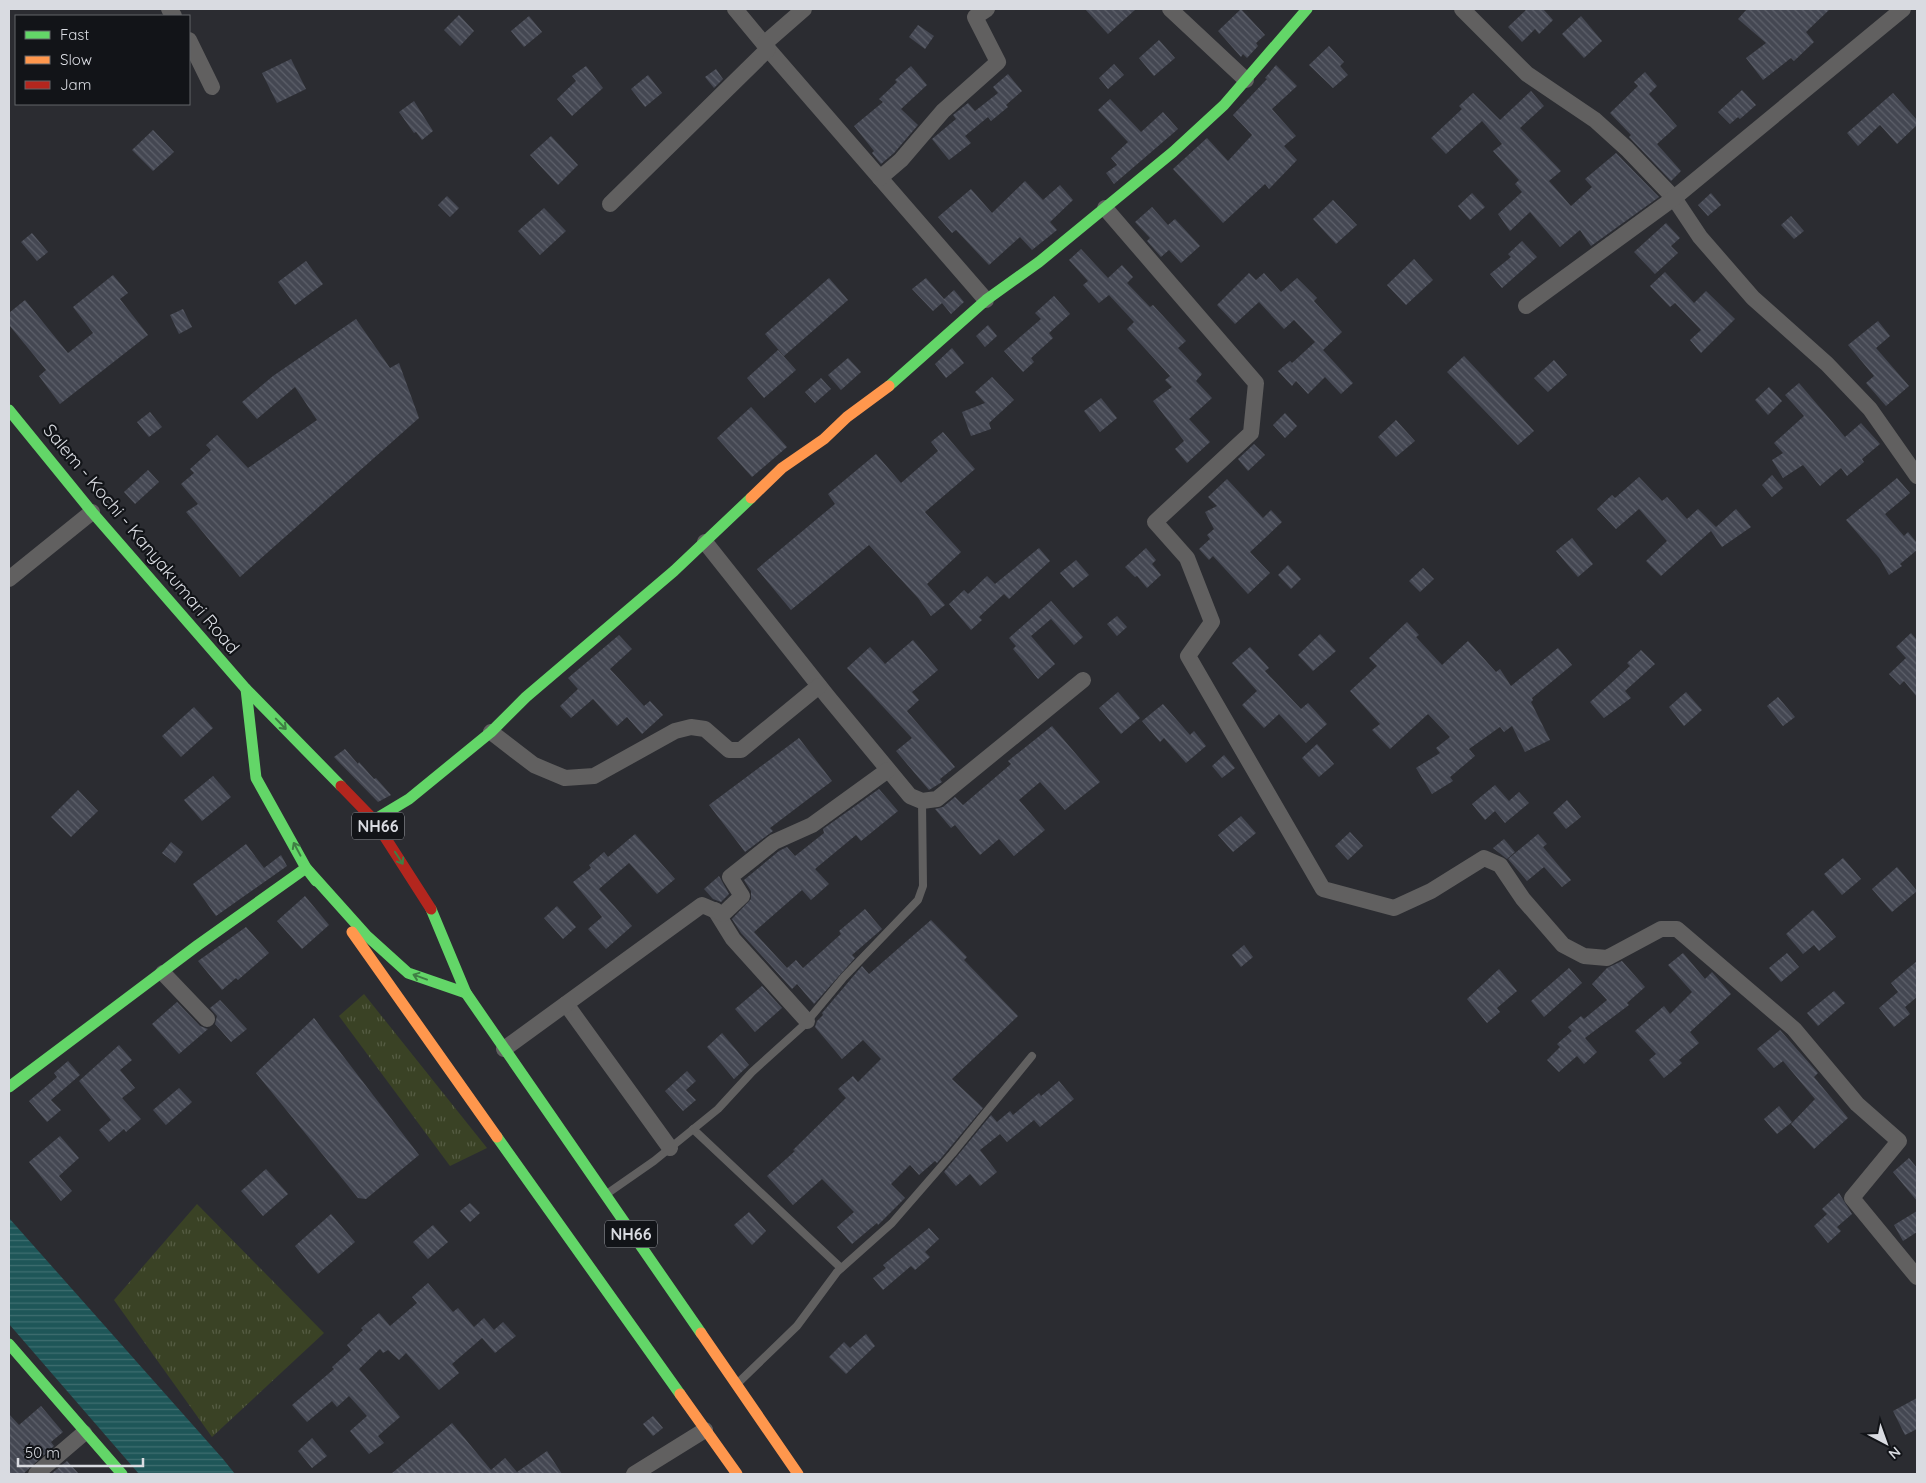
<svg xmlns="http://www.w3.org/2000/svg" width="1926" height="1483" viewBox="0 0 1926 1483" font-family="Quicksand,sans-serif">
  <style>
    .grass { fill: url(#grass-tufts) }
    .water { fill: url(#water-rules) }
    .building { fill: url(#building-back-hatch) }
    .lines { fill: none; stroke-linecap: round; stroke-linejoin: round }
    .lane { stroke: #616060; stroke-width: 8 }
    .street { stroke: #616060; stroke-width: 16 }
    .fast { stroke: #63d668; stroke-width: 11 }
    .slow { stroke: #ff974d; stroke-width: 11 }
    .jam { stroke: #b3261e; stroke-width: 11 }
    .oneway { stroke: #3f7f44 }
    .labels { text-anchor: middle; stroke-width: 4.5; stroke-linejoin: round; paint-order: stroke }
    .shield { fill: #121418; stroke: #9d9fa5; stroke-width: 1 }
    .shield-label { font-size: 16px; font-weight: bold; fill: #d9dbe1 }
    .street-label { font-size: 18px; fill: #d9dbe1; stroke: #121418 }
  </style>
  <defs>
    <pattern id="grass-tufts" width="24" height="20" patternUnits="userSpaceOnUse" patternTransform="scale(1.25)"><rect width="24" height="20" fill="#3a4225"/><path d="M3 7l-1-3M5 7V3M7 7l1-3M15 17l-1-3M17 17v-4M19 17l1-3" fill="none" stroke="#565d44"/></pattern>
    <pattern id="water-rules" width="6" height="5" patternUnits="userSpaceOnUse" patternTransform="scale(1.25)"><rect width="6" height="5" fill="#1e5658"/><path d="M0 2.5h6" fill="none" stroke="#3e6e70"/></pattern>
    <pattern id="building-back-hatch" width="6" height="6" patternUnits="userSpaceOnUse" patternTransform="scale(1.25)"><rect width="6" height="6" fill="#444752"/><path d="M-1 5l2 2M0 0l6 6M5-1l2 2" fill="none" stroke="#5e616b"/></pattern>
  </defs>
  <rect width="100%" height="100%" fill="#2b2c31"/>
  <g class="grass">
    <path d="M364,994L487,1148L450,1166L339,1016Z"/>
    <path d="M197,1204L324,1333L212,1437L114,1300Z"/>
  </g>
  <path class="water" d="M9,1218L223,1459L235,1474H139L9,1324Z"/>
  <g class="building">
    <path d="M1085,9H1136L1108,34Z"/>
    <path d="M1241,9L1265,35L1256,43L1258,46L1247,58L1243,54L1241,57L1218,31Z"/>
    <path d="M1527,9H1543L1553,20L1539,34L1535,29L1522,42L1508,27Z"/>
    <path d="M1747,9H1830L1806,32L1814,42L1794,61L1791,58L1763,80L1746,58L1766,43L1738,19Z"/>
    <path d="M459,15L474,31L460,46L444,30Z"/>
    <path d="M529,16L542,32L524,47L511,31Z"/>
    <path d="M1581,16L1602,41L1584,58L1562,34Z"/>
    <path d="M918,25L934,36L925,49L909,37Z"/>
    <path d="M1159,40L1175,58L1154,76L1139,58Z"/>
    <path d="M1329,46L1344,62L1340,66L1348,75L1333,88L1309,65Z"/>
    <path d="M291,59L306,89L277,103L262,73Z"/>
    <path d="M1114,64L1124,75L1108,89L1099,78Z"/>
    <path d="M1276,65L1297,86L1272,109L1296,136L1284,146L1297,160L1269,189L1265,184L1223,223L1173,169L1207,138L1228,161L1252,135L1233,115L1267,79L1265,78Z"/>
    <path d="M586,66L603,88L572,116L557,99L576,81L572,76Z"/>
    <path d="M911,66L927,85L901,109L918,125L894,153L881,164L872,153L874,151L854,126L883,102L879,99L897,82L895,80Z"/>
    <path d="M716,69L723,79L714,88L705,77Z"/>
    <path d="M1645,72L1657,86L1649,94L1677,126L1657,144L1681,171L1671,181L1629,137L1631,135L1610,113L1638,86L1634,82Z"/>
    <path d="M1008,74L1022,91L1006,105L1008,107L991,121L988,117L965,136L971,143L949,160L932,139L956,119L953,115L968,103L975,111L998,93L993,87Z"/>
    <path d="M648,75L662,93L645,107L631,89Z"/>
    <path d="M1742,90L1756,105L1740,119L1738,117L1730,124L1718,112Z"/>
    <path d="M1531,91L1544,106L1520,128L1561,171L1549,181L1571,206L1592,187L1585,179L1616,153L1659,197L1591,246L1580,230L1560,247L1530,212L1510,231L1498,214L1522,192L1515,184L1519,180L1493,151L1502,144L1482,121L1446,154L1431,138L1462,109L1459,106L1473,93L1500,120Z"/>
    <path d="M1893,93L1917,120V125L1897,144L1880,125L1858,146L1847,133Z"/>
    <path d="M1110,99L1141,132L1163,112L1178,129L1114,184L1106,173L1117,165L1111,158L1128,142L1098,110Z"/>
    <path d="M414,101L433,131L422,140L416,132L414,133L399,112Z"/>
    <path d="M153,130L174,152L153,171L132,150Z"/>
    <path d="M551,136L578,165L558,185L530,155Z"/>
    <path d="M1025,181L1043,200L1060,185L1073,200L1050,222L1057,230L1032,250L1020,237L989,265L956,230L952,233L938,217L971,189L992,213Z"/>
    <path d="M1472,193L1485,207L1470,220L1458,206Z"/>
    <path d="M1711,193L1721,205L1708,216L1698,205Z"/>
    <path d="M447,196L459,208L450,217L438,205Z"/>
    <path d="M1333,200L1357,225L1336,244L1313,219Z"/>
    <path d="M1152,207L1168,225L1175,219L1200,246L1181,263L1169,250L1161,257L1147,241L1150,238L1135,222Z"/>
    <path d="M544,208L566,231L540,255L518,231Z"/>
    <path d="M1791,216L1804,231L1794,239L1781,225Z"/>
    <path d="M1666,223L1680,238L1671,246L1678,253L1655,274L1634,252Z"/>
    <path d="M32,233L48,252L37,261L21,242Z"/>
    <path d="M1522,241L1537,257L1502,288L1490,274L1511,257L1508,254Z"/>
    <path d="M1081,249L1108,278L1122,265L1133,277L1127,283L1150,307L1153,305L1186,341L1178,348L1202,374L1196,381L1212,398L1189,419L1210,442L1187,463L1175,449L1184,441L1153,401L1172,387L1165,380L1170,376L1127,329L1134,322L1109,295L1099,303L1083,285L1088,281L1069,260Z"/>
    <path d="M1414,259L1433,280L1406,305L1387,285Z"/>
    <path d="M306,261L323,284L295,305L278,282Z"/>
    <path d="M1665,272L1694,303L1706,291L1735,319L1701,353L1690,340L1701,330L1675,303L1670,307L1650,286Z"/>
    <path d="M1249,273L1256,280L1264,273L1281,292L1297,278L1317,298L1314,301L1342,332L1323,350L1353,383L1341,394L1325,377L1308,394L1296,381L1292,386L1278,371L1290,361L1292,363L1315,342L1294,320L1284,329L1259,302L1235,324L1217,305Z"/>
    <path d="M113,275L128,293L120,299L148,335L60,404L39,376L46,370L9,325V313L25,300L68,353L93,333L73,307Z"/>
    <path d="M829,278L848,300L784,356L765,334Z"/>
    <path d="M926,278L944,299L954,290L964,302L951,314L942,303L933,311L912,289Z"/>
    <path d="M1054,296L1070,314L1049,333L1053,338L1031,358L1034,362L1023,372L1004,351L1041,319L1035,313Z"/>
    <path d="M183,309L192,327L179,334L170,315Z"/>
    <path d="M356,319L390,368L399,363L419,418L240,577L186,512L198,504L181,484L194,473L190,469L211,450L206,445L217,435L248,468L317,420L295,387L257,419L242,402L273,376Z"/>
    <path d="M1878,321L1890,336L1876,348L1909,386L1886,406L1866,383L1874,376L1848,345Z"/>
    <path d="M988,325L997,336L985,347L976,336Z"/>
    <path d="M952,348L964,363L946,378L935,364Z"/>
    <path d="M778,350L796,370L764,398L747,378Z"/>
    <path d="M1464,356L1534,431L1518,445L1447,372Z"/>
    <path d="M848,358L861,372L841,390L828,375Z"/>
    <path d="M1554,360L1567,375L1548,392L1534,378Z"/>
    <path d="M992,377L1014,400L989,423L991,429L971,436L962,412L985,403L975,392Z"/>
    <path d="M821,378L831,389L815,403L805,392Z"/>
    <path d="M1799,383L1845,437L1861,423L1880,444L1862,459L1864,462L1847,476L1841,468L1820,486L1803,465L1783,478L1772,460L1783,453L1774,443L1804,416L1785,395Z"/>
    <path d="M1769,387L1782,401L1768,415L1755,400Z"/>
    <path d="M1101,398L1117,418L1100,432L1084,411Z"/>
    <path d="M751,407L787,447L752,477L717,438Z"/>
    <path d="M150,412L162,427L149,437L137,422Z"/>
    <path d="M1285,413L1297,426L1285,438L1273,425Z"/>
    <path d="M1396,420L1415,441L1396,457L1378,437Z"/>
    <path d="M943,432L975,469L925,512L961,552L927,584L945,605L931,616L918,598L869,545L791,610L757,569L835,504L828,494L876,454L901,483L938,451L931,442Z"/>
    <path d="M1254,444L1265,455L1248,471L1238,459Z"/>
    <path d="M148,470L159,482L135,504L124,492Z"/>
    <path d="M1772,475L1783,488L1772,497L1762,485Z"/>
    <path d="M1639,477L1662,501L1667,497L1687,519L1698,509L1716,527L1736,509L1751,527L1722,547L1711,531L1661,576L1646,561L1667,541L1639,509L1616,529L1597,509L1612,495L1615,498Z"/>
    <path d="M1897,478L1910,493L1885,514L1904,536L1908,532L1917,543V550L1900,564L1902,566L1889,575L1880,559L1846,520Z"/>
    <path d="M1227,479L1263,518L1271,510L1282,522L1250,552L1270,573L1248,594L1213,556L1209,560L1199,549L1210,539L1207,535L1214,529L1205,512L1217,506L1208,497Z"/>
    <path d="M1572,538L1593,564L1578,577L1556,551Z"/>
    <path d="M1039,548L1050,561L1009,599L1004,594L979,617L982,620L971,630L949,604L964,590L968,594L987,576L995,584Z"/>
    <path d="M1146,548L1156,560L1152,564L1161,575L1147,588L1137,576L1135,577L1125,567Z"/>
    <path d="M1076,560L1089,575L1073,588L1060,573Z"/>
    <path d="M1288,565L1301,579L1291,589L1278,575Z"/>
    <path d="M1423,568L1434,579L1420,592L1409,581Z"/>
    <path d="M1051,601L1083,637L1074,645L1051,619L1031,636L1055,664L1038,679L1013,649L1016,646L1009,638Z"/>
    <path d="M1117,616L1127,627L1117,636L1107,624Z"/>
    <path d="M1407,622L1419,635L1416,637L1442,665L1468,641L1496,672L1500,669L1511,686L1558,648L1572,665L1532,698L1533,700L1531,702L1550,740L1525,752L1512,726L1504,732L1500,727L1469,749L1475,756L1450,777L1453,781L1432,794L1416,768L1440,753L1436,748L1450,737L1428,714L1390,749L1372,730L1380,724L1350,691L1377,666L1369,658Z"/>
    <path d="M1911,633L1917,640V697L1904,681L1900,685L1889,674L1906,658L1896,647Z"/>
    <path d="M1320,634L1336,651L1313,671L1298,655Z"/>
    <path d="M619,635L632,649L610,669L644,706L650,701L663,715L642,734L627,717L617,726L593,699L571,718L560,706L578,689L568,678Z"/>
    <path d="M913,640L938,670L912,692L919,700L907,711L955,767L940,779L942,782L929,790L896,751L912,738L847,668L870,647L885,664Z"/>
    <path d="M1250,647L1269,668L1265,671L1301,709L1308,703L1327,724L1306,743L1279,714L1264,728L1242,705L1257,691L1232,663Z"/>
    <path d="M1641,650L1655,664L1625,691L1631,698L1604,718L1590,702L1630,666L1627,663Z"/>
    <path d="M1118,692L1140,718L1121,734L1099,708Z"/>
    <path d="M1686,692L1702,710L1684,726L1669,707Z"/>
    <path d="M1778,697L1795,717L1783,726L1767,706Z"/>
    <path d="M1163,704L1190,735L1194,731L1206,746L1186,763L1164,738L1160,742L1142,721Z"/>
    <path d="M194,707L213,728L181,757L162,736Z"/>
    <path d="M1052,726L1100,782L1065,810L1040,782L1019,800L1045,830L1014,856L999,839L980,855L955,825L951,828L935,809L943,807L955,797L963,805L1011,764L1008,761Z"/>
    <path d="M799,738L832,781L770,828L773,831L745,852L709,805Z"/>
    <path d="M1317,744L1334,764L1319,777L1302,758Z"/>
    <path d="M345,749L358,764L359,762L374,779L376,778L391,795L378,802L334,757Z"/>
    <path d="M1224,755L1235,768L1222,778L1212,766Z"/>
    <path d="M213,776L231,797L202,821L184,800Z"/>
    <path d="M1495,785L1509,801L1519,792L1529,803L1505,823L1495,811L1485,820L1472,804Z"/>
    <path d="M879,789L898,811L861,841L856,835L815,869L829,884L811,900L802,890L754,932L787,968L796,960L803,968L841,934L839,931L865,909L882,929L852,955L855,958L814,1004L797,984L792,989L741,933L732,919L751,899V891L744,880L779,851L787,847L795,856L824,833L823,829Z"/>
    <path d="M78,790L98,811L71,837L51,817Z"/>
    <path d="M1567,800L1581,817L1566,829L1553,813Z"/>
    <path d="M1241,816L1256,833L1233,852L1218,835Z"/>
    <path d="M1350,832L1363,846L1348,860L1335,846Z"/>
    <path d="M635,834L675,879L657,894L629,863L599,889L632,926L606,949L588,929L602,917L573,882L591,868L589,865L604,852L608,857Z"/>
    <path d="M1538,834L1547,844L1543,847L1571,880L1562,887L1544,867L1527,881L1508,859Z"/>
    <path d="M1504,839L1515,852L1507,859L1493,848Z"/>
    <path d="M171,842L183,852L175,863L162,853Z"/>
    <path d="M246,844L264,868L281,855L287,866L216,916L193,884Z"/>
    <path d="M1843,858L1861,879L1842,895L1824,874Z"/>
    <path d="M1897,867L1917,891L1892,912L1872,889Z"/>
    <path d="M719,876L729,894L721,902L713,899L704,889Z"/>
    <path d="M305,896L329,925L302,949L277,921Z"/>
    <path d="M557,906L576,927L563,939L544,918Z"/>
    <path d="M1813,910L1836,937L1819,951L1814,945L1803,954L1786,934Z"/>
    <path d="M931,920L967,957L964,960L1018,1016L952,1079L983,1108L937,1163L935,1161L919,1175L910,1165L891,1184L905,1198L878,1225L877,1223L852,1244L837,1227L854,1212L822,1179L793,1205L767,1176L795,1151L793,1150L846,1098L838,1089L853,1076L858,1082L881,1059L863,1040L842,1059L815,1027L817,1021L823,1015L822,1013L862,966L869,974Z"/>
    <path d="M246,927L269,953L238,980L236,978L222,990L198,961Z"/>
    <path d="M1244,945L1253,957L1241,967L1232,955Z"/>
    <path d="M1683,953L1705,979L1712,972L1731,994L1690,1032L1699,1043L1679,1060L1682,1063L1664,1078L1649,1060L1656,1054L1635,1031L1664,1006L1670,1014L1692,992L1668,965Z"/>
    <path d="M1787,953L1799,967L1781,982L1769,968Z"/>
    <path d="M1622,961L1645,987L1627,1003L1629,1005L1585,1038L1597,1052L1584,1064L1577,1056L1559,1072L1547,1060L1560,1047L1557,1044L1572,1031L1568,1027L1581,1016L1584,1019L1607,1000L1592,984L1607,968Z"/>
    <path d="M1917,961V997L1905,1007L1910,1014L1894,1027L1879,1008L1898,992L1891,983Z"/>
    <path d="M1569,968L1582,983L1544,1017L1531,1001Z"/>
    <path d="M1499,969L1517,991L1497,1008L1500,1012L1487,1023L1467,999Z"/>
    <path d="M762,986L782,1008L755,1032L735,1009Z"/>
    <path d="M1834,991L1845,1003L1818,1026L1807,1013Z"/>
    <path d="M220,1000L247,1029L231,1042L215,1024L217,1016L210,1008Z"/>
    <path d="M177,1002L200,1026L208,1029L179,1054L152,1024Z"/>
    <path d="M314,1018L419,1155L366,1199L358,1198L256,1073Z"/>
    <path d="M1780,1030L1818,1073L1814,1077L1848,1118L1814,1149L1791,1124L1815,1099L1783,1061L1774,1068L1757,1049Z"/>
    <path d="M722,1033L749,1065L734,1079L707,1047Z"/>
    <path d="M119,1045L132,1060L120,1070L135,1088L122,1098L141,1119L126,1132L124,1129L109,1142L99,1130L111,1120L79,1081Z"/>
    <path d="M68,1061L80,1075L51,1100L61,1110L47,1122L29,1101L57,1077L54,1073Z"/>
    <path d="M687,1071L696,1081L686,1090L696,1100L683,1111L665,1091Z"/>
    <path d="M1059,1081L1074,1099L1040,1127L1034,1120L1007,1142L1000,1134L980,1150L997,1172L980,1186L970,1174L956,1186L944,1172L991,1115L997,1122L1010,1111L1013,1115L1039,1093L1041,1096Z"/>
    <path d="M179,1088L192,1102L166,1125L153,1110Z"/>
    <path d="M1779,1106L1792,1122L1777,1134L1764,1119Z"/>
    <path d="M60,1136L79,1158L59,1176L72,1191L61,1201L29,1162Z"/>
    <path d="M1909,1158L1917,1168V1201L1893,1172Z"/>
    <path d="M266,1169L288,1194L263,1216L241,1191Z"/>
    <path d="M1839,1193L1852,1214L1837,1227L1841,1231L1828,1243L1814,1226L1827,1214L1822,1209Z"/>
    <path d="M470,1203L480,1213L470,1222L460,1211Z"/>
    <path d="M1917,1211V1232L1903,1241L1894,1225Z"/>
    <path d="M749,1212L766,1231L752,1245L734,1225Z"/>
    <path d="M331,1214L355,1242L318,1274L295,1246Z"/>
    <path d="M433,1225L448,1242L428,1259L413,1242Z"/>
    <path d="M929,1228L939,1239L925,1252L930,1257L915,1270L911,1266L883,1290L873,1278L886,1268L883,1265Z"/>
    <path d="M428,1283L453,1312L458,1308L474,1327L484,1318L494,1330L503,1322L516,1336L495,1353L482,1338L452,1364L459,1373L439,1390L406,1353L399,1360L388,1350L383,1353L380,1349L359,1369L400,1417L378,1436L384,1443L369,1454L350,1431L367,1416L349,1396L337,1407L332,1401L307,1422L292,1405L334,1369L332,1367L351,1350L347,1345L363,1330L361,1328L379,1313L390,1326L417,1303L412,1297Z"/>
    <path d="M866,1334L875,1346L846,1374L829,1357L844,1342L850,1348Z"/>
    <path d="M1917,1398V1429L1905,1435L1893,1411Z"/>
    <path d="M41,1406L63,1432L51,1442L54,1446L23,1474H9V1414L19,1425Z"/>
    <path d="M653,1416L663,1428L653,1436L643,1424Z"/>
    <path d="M452,1423L491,1470L505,1458L517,1472L547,1451L562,1474H391Z"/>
    <path d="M312,1438L327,1456L312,1468L298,1451Z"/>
    <path d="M67,1461L79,1474H51Z"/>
  </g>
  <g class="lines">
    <g class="lane">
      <path d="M693,1129L841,1268"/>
      <path d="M608,1193L654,1161L718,1109L752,1072L804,1025L844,977L918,900L923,886L922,801"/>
      <path d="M740,1381L797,1326L837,1272L892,1223L952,1154L1032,1056"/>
    </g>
    <g class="street">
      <path d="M169,9L174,16"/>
      <path d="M735,9L764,44"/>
      <path d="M1170,9L1246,80"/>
      <path d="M1462,9L1527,74L1595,120L1627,149L1674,198L1700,237L1753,298L1827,364L1870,409L1917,476"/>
      <path d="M189,40L212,87"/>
      <path d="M768,49L986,300"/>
      <path d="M880,178L901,160L943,111L998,62L975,17L987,9"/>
      <path d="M610,204L768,49L764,44L804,9"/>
      <path d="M1105,208L1256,383L1251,433L1155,522L1187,558L1212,622L1188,656L1323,889L1394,908L1431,891L1484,858L1500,865L1523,899L1563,945L1584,956L1607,958L1661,929H1677L1794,1029L1857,1104L1899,1141L1852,1198L1917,1277"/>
      <path d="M1526,306L1674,198L1903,9"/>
      <path d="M705,542L828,697L910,796L922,801L937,799L1083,680"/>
      <path d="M9,579L92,512"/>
      <path d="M491,732L534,765L565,778L594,776L675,731L691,727L705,729L729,750H741L819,686"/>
      <path d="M715,910L733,939L807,1021"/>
      <path d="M163,973L207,1019"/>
      <path d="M566,1004L670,1148"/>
      <path d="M504,1049L702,905L723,914L742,896L730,877L774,842L812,825L888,770"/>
      <path d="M36,1474L84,1433"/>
      <path d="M634,1474L705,1430"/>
    </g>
    <g class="fast">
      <path d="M889,386L986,300L1039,262L1173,152L1224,105L1307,9"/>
      <path d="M9,410L92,512L246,689L341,786"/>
      <path d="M246,689L256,778L306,868L366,935L408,973L466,993"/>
      <path d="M374,820L409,799L491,732L526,697L674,571L751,498"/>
      <path d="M431,909L466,993L701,1333"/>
      <path d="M9,1087L198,945L306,868L316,881"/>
      <path d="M497,1137L680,1394"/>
      <path d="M9,1344L122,1474"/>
    </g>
    <g class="slow">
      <path d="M751,498L782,468L824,439L847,417L889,386"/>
      <path d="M352,932L497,1137"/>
      <path d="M701,1333L798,1474"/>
      <path d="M680,1394L737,1474"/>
    </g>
    <path class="jam" d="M341,786L374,820L431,909"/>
  </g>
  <defs><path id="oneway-shaft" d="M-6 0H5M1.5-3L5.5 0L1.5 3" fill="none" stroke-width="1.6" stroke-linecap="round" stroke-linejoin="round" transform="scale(1.25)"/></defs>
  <g class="oneway">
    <use href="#oneway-shaft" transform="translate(281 724) rotate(46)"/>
    <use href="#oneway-shaft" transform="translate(297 849) rotate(-118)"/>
    <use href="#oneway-shaft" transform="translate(399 858) rotate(57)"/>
    <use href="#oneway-shaft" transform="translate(420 977) rotate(-160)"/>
  </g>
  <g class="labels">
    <g class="shield">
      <rect x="352" y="812.5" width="52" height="27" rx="4"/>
      <rect x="605" y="1220.5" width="52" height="27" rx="4"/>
    </g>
    <g class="shield-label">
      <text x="378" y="832">NH66</text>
      <text x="631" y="1240">NH66</text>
    </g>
    <g class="street-label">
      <text transform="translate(141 539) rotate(50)" y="6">Salem - Kochi - Kanyakumari Road</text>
    </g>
  </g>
  <rect width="1926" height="1483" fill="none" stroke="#d9dbe1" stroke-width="20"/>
  <rect x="15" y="15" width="175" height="90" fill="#121418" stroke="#626468"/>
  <rect x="25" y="31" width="25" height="8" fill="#63d668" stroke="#626468"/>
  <text x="60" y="40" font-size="15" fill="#d9dbe1">Fast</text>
  <rect x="25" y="56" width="25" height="8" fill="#ff974d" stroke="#626468"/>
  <text x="60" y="65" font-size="15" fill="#d9dbe1">Slow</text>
  <rect x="25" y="81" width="25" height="8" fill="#b3261e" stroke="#626468"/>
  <text x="60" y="90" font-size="15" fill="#d9dbe1">Jam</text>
  <g transform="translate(1886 1443) rotate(139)" stroke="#121418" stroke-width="4" paint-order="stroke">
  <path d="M0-4L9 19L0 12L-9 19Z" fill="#d9dbe1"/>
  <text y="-8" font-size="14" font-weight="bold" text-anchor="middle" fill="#d9dbe1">N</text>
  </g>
  <path d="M18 1458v8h125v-8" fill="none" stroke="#d9dbe1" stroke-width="2.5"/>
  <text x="25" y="1458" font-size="15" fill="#d9dbe1" stroke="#121418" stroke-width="4" paint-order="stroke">50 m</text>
</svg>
